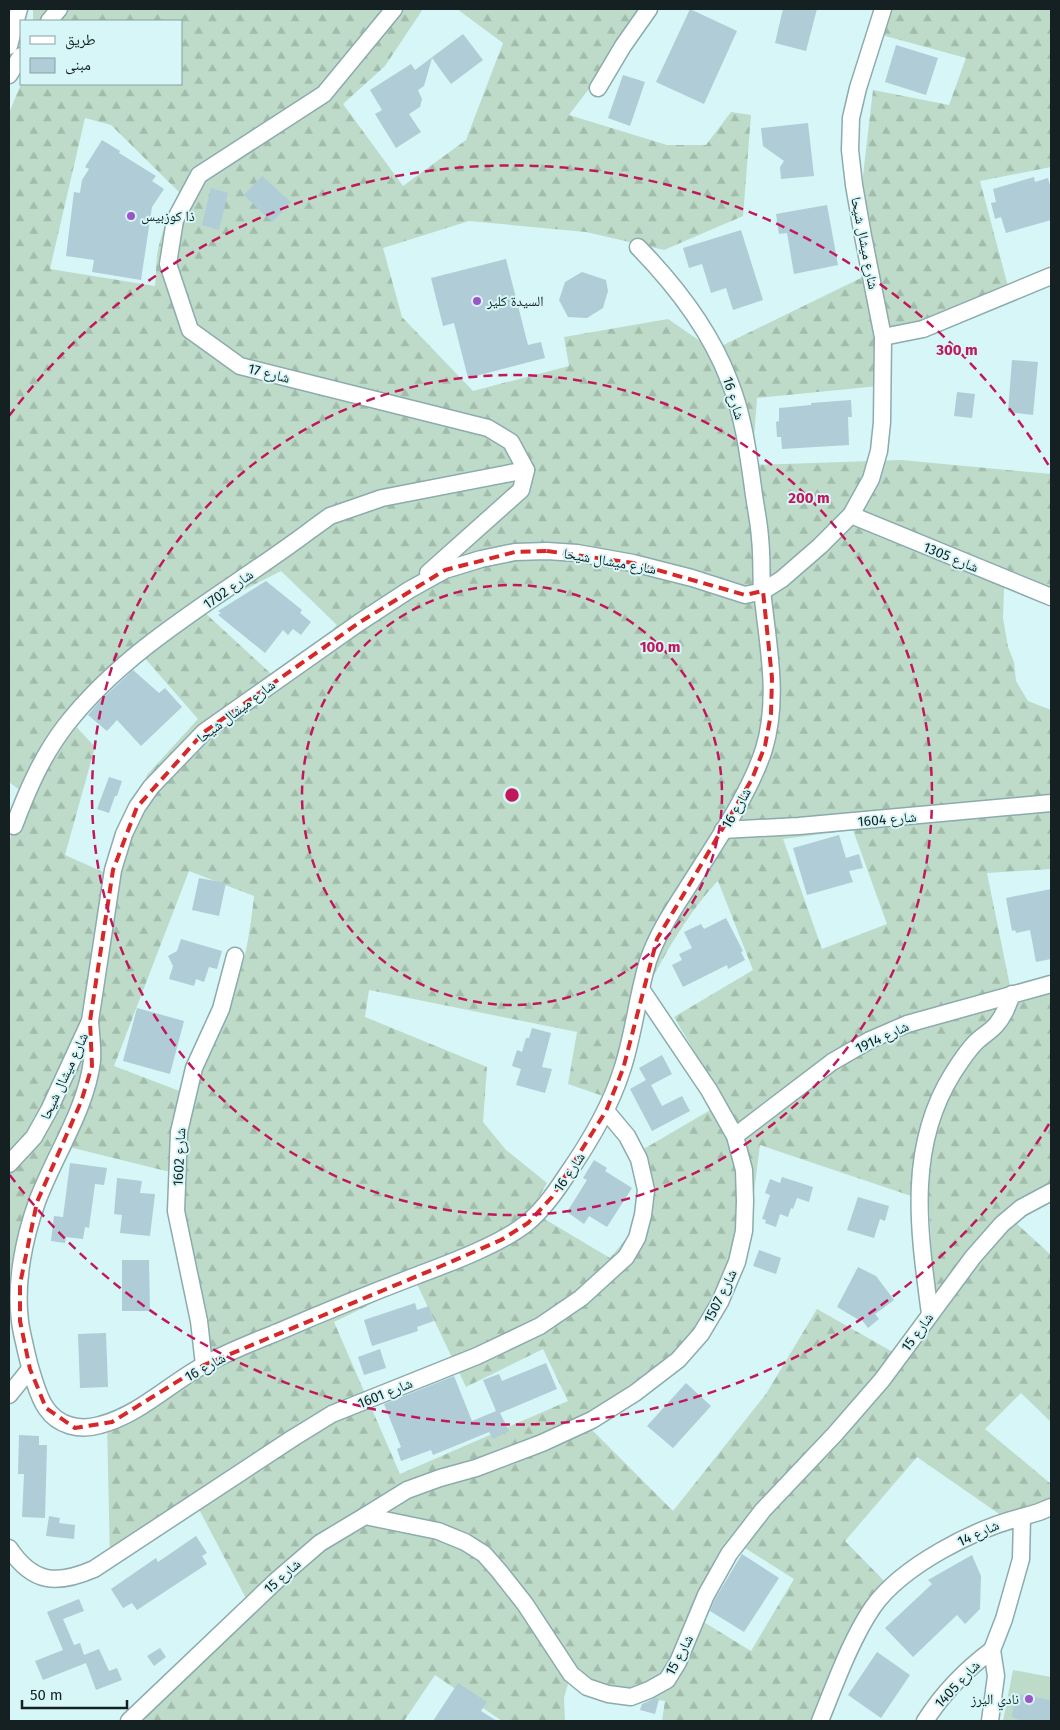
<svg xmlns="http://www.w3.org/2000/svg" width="1060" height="1730" viewBox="0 0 1060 1730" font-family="'Fira Sans','Noto Naskh Arabic',sans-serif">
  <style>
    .grass { fill: #bddbc8 }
    .forest { fill: url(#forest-firs); fill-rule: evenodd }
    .building { fill: #b0ccd7 }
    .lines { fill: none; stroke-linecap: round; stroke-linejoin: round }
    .minor-casing { stroke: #8cabad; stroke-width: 19 }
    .minor { stroke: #fff; stroke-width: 16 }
    .marked { fill: none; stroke: #d62828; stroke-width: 4; stroke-dasharray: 10 6; stroke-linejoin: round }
    .ring { fill: none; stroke: #c2185b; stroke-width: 2.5; stroke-dasharray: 9 6 }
    .poi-dot { fill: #9c55c9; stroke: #d6f6f8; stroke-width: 2 }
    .labels { text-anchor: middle; stroke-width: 4; stroke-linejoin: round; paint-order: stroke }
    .poi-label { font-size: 14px; fill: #142021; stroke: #d6f6f8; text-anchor: start }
    .street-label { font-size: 14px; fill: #142021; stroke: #d6f6f8 }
    .centre { fill: #c2185b; stroke: #d6f6f8; stroke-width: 2.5 }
    .ring-label { font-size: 15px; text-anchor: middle; font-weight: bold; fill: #c2185b; stroke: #d6f6f8; stroke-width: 4; stroke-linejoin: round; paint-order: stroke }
  </style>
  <defs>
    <pattern id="forest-firs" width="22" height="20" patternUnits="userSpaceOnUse" patternTransform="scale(1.25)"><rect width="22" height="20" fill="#bddbc8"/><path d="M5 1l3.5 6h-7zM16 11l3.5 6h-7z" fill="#a2bcac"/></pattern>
  </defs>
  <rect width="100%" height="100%" fill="#d6f6f8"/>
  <path class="grass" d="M1013,1670L1051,1677V1721H1003Z"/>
  <path class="forest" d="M33,9H423L385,66L343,104L403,186L466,140L503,43L457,9H650L569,115L667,145H706L731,112L751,115L743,216L664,250L586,232L469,221L383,248L402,317L473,391L569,366L564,337L668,319L713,350L865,276L862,184L873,90L949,105L966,58L878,34L888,9H1051V167L980,181L1010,294L888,345L889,385L757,398L752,465L901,460L1051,474V597L1007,577L1004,590L1003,618L1008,647L1014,662L1016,681L1028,701L1051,710V869L987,873L1013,1001L1051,990V1199L1030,1213L1017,1224L1051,1255V1422L1021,1393L985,1429L1051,1484V1504L1015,1525L917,1457L845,1541L893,1590L873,1623L825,1721H662L665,1701L634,1697L569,1680L564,1698L565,1721H502L435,1675L404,1721H125L249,1604L194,1500L110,1561L107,1420L204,1373L173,1235L174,1173L53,1143L22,1262L27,1323L9,1321V844L21,791L9,782V113L21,84H181V21H33ZM85,118L111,125L179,192C169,212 161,233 157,255C156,265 156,276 155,286L50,269ZM281,571L337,625L281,683L203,611ZM136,648L198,719L147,775L112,876L65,855L95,747L69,719ZM853,830L887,924L822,949L783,839ZM189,871L254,896C251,924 247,953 238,980C226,1019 207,1057 190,1095L114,1066ZM718,881L753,970L674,1017L724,1102L642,1150L638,1216L626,1239L610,1258L531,1211L547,1183L506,1150L483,1122L487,1067L365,1017L369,990L577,1032L568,1084L603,1096C620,1064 630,1031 644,997C658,963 692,907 718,881ZM760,1145L929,1202L934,1302L898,1355L817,1309L766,1394L673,1511L592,1430L673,1363L740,1263L750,1224ZM416,1282L466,1387L543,1349L568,1401L400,1474L334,1322ZM740,1545L794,1579L751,1651L697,1618Z"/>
  <g class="building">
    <path d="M690,9L737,31L704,104L656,82Z"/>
    <path d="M783,9H817L806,51L775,43Z"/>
    <path d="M463,34L483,60L451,84L432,58L424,86L418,90L422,99L420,107L409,114L421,132L396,148L375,114L382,110L370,90L411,64L415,70Z"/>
    <path d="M896,45L938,58L926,95L885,82Z"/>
    <path d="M623,75L645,82L630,126L608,118Z"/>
    <path d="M808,123L814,176L781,179L780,167L784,161L763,146L761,128Z"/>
    <path d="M102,140L120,151L119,153L156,176L152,181L164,189L152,207L141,280L92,272L94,260L66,256L74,192L80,193L82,180L89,169L85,167Z"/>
    <path d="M262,176L291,202L272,222L244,195Z"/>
    <path d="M1034,177L1035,182L1048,178L1051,189V220L1006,233L1001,217L995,219L991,203L996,202L993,189Z"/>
    <path d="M211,188L228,193L219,230L202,225Z"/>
    <path d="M827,205L838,265L794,274L787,233L779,234L776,214Z"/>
    <path d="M741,230L763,300L733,310L726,288L711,293L702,264L689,268L683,248Z"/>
    <path d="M506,259L528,345L541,342L545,358L468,378L454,323L443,326L431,278Z"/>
    <path d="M582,272L606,280L608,291L603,308L587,318L568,317L559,300L565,282Z"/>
    <path d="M1012,360L1038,362L1033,415L1008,412Z"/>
    <path d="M957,392L975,394L972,418L954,416Z"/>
    <path d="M851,400L852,417H848L849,445L782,449L781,437H777L776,422L779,421V408L811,405V403Z"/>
    <path d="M266,581L302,610L300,613L311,622L301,635L293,629L288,635L283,630L265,653L218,615L221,613L218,611Z"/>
    <path d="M133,670L159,693L165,688L182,707L141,746L117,720L107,731L88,715L99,702Z"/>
    <path d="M109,777L122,781L117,796H115L109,813L97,809Z"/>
    <path d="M839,835L846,858L859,854L863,868L849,871L853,882L807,895L793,848Z"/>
    <path d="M199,878L226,883L219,916L192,910Z"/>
    <path d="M1051,889V959L1036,962L1030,930L1016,933L1015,930L1012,931L1006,898Z"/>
    <path d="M726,918L743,951L741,952L745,960L728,969L727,965L683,987L672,965L682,960L679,954L692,948L684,932L701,924L704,929Z"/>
    <path d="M181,939L222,951L217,969L209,967L204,982L196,979L194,986L169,979L173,966L168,956L177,951Z"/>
    <path d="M137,1008L184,1021L170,1074L123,1061Z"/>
    <path d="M532,1028L551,1033L542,1067L552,1069L545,1093L516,1085L521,1069L512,1066L517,1050L522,1052L526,1038H529Z"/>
    <path d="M662,1055L672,1074L651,1085L662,1106L682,1096L690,1111L652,1131L630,1089L646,1080L639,1068Z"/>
    <path d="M594,1160L607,1168L605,1171L632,1188L607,1227L589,1216L584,1224L567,1212L587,1180L583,1178Z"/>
    <path d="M70,1163L107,1168L104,1185L95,1184L89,1228L85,1227L83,1239L66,1237L65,1243L51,1241L54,1216L63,1217Z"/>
    <path d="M782,1177L813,1187L809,1202L797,1198L793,1209L791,1208L788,1217L780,1214L776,1227L765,1223L766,1220L762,1219L770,1195L765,1193L770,1179L780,1183Z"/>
    <path d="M117,1178L142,1181L140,1193L155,1194L150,1236L120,1233L122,1215L114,1214Z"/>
    <path d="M858,1197L889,1206L885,1221L880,1219L874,1238L847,1230Z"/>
    <path d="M759,1250L781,1258L776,1274L753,1266Z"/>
    <path d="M122,1260H149L150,1311H122Z"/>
    <path d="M858,1267L876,1276L894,1300L875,1314L879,1319L868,1328L862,1320H859L837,1307Z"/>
    <path d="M415,1303L417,1310L429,1306L434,1321L417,1327L418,1331L372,1346L364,1320Z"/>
    <path d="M106,1333L108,1387L80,1388L78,1334Z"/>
    <path d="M380,1349L386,1368L364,1375L358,1357Z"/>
    <path d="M546,1363L557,1389L500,1413L509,1431L493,1439L489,1432L433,1455L431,1450L401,1461L397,1449L401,1447L384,1404L454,1376L472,1421L496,1411L483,1380L499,1374L502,1381Z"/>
    <path d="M686,1383L711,1406L673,1448L647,1426Z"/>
    <path d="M19,1435L39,1436V1445H47L45,1518L22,1517L24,1474H18Z"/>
    <path d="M49,1516L60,1518L59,1523L75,1525L74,1539L46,1536Z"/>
    <path d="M196,1536L207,1553L202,1556L207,1564L137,1610L132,1603L123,1608L111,1589L156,1558L158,1562Z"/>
    <path d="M742,1554L779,1578L744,1632L710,1611L715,1599Z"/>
    <path d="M972,1555L981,1576L980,1609L965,1624L957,1615L913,1657L885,1628L932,1584L928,1580Z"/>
    <path d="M79,1599L84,1611L63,1619L74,1645L80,1643L84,1655L99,1649L109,1671L117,1668L122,1680L96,1690L86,1663L43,1680L35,1661L63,1650L47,1612Z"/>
    <path d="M160,1648L166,1657L154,1666L147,1656Z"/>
    <path d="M877,1652L910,1675L881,1718L848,1695Z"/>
    <path d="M458,1683L487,1702L481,1711L497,1721H433Z"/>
    <path d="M1015,1694L1051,1700V1721H1023L1012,1717Z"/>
    <path d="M655,1698L659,1699L655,1714L640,1710L642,1704Z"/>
  </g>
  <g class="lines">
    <g class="minor-casing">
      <g id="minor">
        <path d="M394,9L324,94L199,175L175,220L168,264L190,330L240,366L488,428L511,442L526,470L521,490L428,573"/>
        <path d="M49,21L59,9"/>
        <path d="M9,46L19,9"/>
        <path d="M9,75L21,56"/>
        <path d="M598,88L623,46L649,9"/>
        <path d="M883,337L923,329L1051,276"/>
        <path d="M851,515L1051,597"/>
        <path d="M14,826C27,791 42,756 66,725C131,642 229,592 312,529L330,516L382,498L526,470"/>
        <path d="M723,830L799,826L1051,803"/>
        <path d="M90,1021C91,1035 93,1048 92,1061C86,1110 54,1156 37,1202C24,1238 15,1283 20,1321C21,1331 24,1341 26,1351C29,1365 38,1397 46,1408C58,1426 80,1431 100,1425C139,1415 169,1384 204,1365C227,1352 253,1342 278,1332C324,1312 371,1293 418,1275C450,1263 501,1244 527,1223C543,1210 555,1193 566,1176C589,1143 610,1108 622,1070C634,1034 637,997 648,961C657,935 671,913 686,890C712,848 749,796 764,749C780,696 767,642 762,589C761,572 762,555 760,538C759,521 755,505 753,488C748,452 743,414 729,380C710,330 675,285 638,247"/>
        <path d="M735,1136L832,1062L870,1040L907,1024L1051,984"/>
        <path d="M9,1164L34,1137L49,1110L90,1021L113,870L124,834L137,807L151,787L204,732L360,622L409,590L445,570L481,559L515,552L547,551L577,553L633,563L692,578L745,595L763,591L782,579L820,546L851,515L871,479L879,451L882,422L883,337L863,236L854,185L850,150L851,118L858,88L883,9"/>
        <path d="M930,1314C919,1231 906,1148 953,1073C960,1062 967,1051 976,1042C982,1036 991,1031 996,1025C1004,1016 1008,1005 1012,994"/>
        <path d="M204,1365L199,1321L176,1211L179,1132L194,1068L221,1009L235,956"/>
        <path d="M9,1395L30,1369"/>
        <path d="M365,1516L407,1490L440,1478L476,1468L542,1443L592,1420L635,1393L678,1360L701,1334L720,1302L737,1262L744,1231L745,1201L744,1170L735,1136L709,1090L641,989"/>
        <path d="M1022,1517L1039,1512L1051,1507"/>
        <path d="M9,1548C33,1584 57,1585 94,1569L293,1438L332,1414L477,1356L540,1326L581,1298L626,1257L637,1238L643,1215L646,1190L639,1159L627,1136L606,1111"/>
        <path d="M129,1721L277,1580L320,1543L365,1516L438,1531L465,1542L484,1554L499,1571L525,1604L571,1674L587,1687L608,1694L631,1697L649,1690L667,1680L678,1662L706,1595L729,1554L763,1510L835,1434L882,1380L973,1257L1002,1224L1021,1208L1051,1192"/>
        <path d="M820,1721C835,1684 851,1639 873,1607C902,1566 974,1529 1022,1517L1021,1559L1004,1619L992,1650L996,1676L990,1721"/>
        <path d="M925,1721C943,1693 965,1670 992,1650"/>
      </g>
    </g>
    <use href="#minor" class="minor"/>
  </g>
  <path class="marked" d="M547,551L633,563L745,595L763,591L772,678L771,714L765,746L752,779L657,939L623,1069L606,1111L552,1197L528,1223L501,1240L439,1267L204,1365L112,1422L75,1428L46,1408L30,1369L20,1321V1284L37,1202L81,1102L92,1066L90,1021L113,870L137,807L204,732L360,622L445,570L515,552Z"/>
  <g class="ring">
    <circle cx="512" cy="795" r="210"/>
    <circle cx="512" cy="795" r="420"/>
    <path d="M1049 1124A630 630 0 0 1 9 1174M9 416A630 630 0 0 1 1049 466"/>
  </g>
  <g class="poi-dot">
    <circle cx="131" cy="216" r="5"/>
    <circle cx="477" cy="301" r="5"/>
    <circle cx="1029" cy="1699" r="5"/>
  </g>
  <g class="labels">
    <g class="poi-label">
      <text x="141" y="221">ذا كوزبيس</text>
      <text x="487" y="306">السيدة كلير</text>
      <text x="1019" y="1704" text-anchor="end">نادي اليرز</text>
    </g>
    <g class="street-label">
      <text transform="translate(865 243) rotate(79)" y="5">شارع ميشال شيحا</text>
      <text transform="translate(269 373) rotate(14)" y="5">شارع 17</text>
      <text transform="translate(734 398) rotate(73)" y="5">شارع 16</text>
      <text transform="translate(951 557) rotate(22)" y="5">شارع 1305</text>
      <text transform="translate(610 561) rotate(10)" y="5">شارع ميشال شيحا</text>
      <text transform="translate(228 589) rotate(-35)" y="5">شارع 1702</text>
      <text transform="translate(236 711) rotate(-37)" y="5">شارع ميشال شيحا</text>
      <text transform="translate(736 808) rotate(-60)" y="5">شارع 16</text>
      <text transform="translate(887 819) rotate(-5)" y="5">شارع 1604</text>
      <text transform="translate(882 1037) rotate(-25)" y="5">شارع 1914</text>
      <text transform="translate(64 1076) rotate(-65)" y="5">شارع ميشال شيحا</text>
      <text transform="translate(179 1157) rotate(-87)" y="5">شارع 1602</text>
      <text transform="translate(569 1172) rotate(-56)" y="5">شارع 16</text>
      <text transform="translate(720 1296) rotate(-64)" y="5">شارع 1507</text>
      <text transform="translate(917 1332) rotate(-54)" y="5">شارع 15</text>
      <text transform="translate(205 1367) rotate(-29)" y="5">شارع 16</text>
      <text transform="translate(385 1393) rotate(-22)" y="5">شارع 1601</text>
      <text transform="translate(978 1533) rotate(-25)" y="5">شارع 14</text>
      <text transform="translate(282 1576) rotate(-42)" y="5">شارع 15</text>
      <text transform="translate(679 1655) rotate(-62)" y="5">شارع 15</text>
      <text transform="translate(957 1684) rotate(-47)" y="5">شارع 1405</text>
    </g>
  </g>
  <circle cx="512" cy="795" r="8" class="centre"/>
  <g class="ring-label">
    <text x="957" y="355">300 m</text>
    <text x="809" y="503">200 m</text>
    <text x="660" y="652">100 m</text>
  </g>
  <rect width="1060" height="1730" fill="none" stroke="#142021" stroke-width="20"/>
  <rect x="20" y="20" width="162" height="65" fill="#d6f6f8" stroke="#88a0a2"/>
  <rect x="30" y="36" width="25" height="8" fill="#ffffff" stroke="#88a0a2"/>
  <text x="65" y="45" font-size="15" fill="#142021">طريق</text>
  <rect x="30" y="58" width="25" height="15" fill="#b0ccd7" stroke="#88a0a2"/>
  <text x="65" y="70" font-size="15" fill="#142021">مبنى</text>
  <path d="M22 1700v8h105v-8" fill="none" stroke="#142021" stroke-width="2.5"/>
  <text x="30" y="1700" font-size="15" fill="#142021" stroke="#d6f6f8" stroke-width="4" paint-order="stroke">50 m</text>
</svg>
